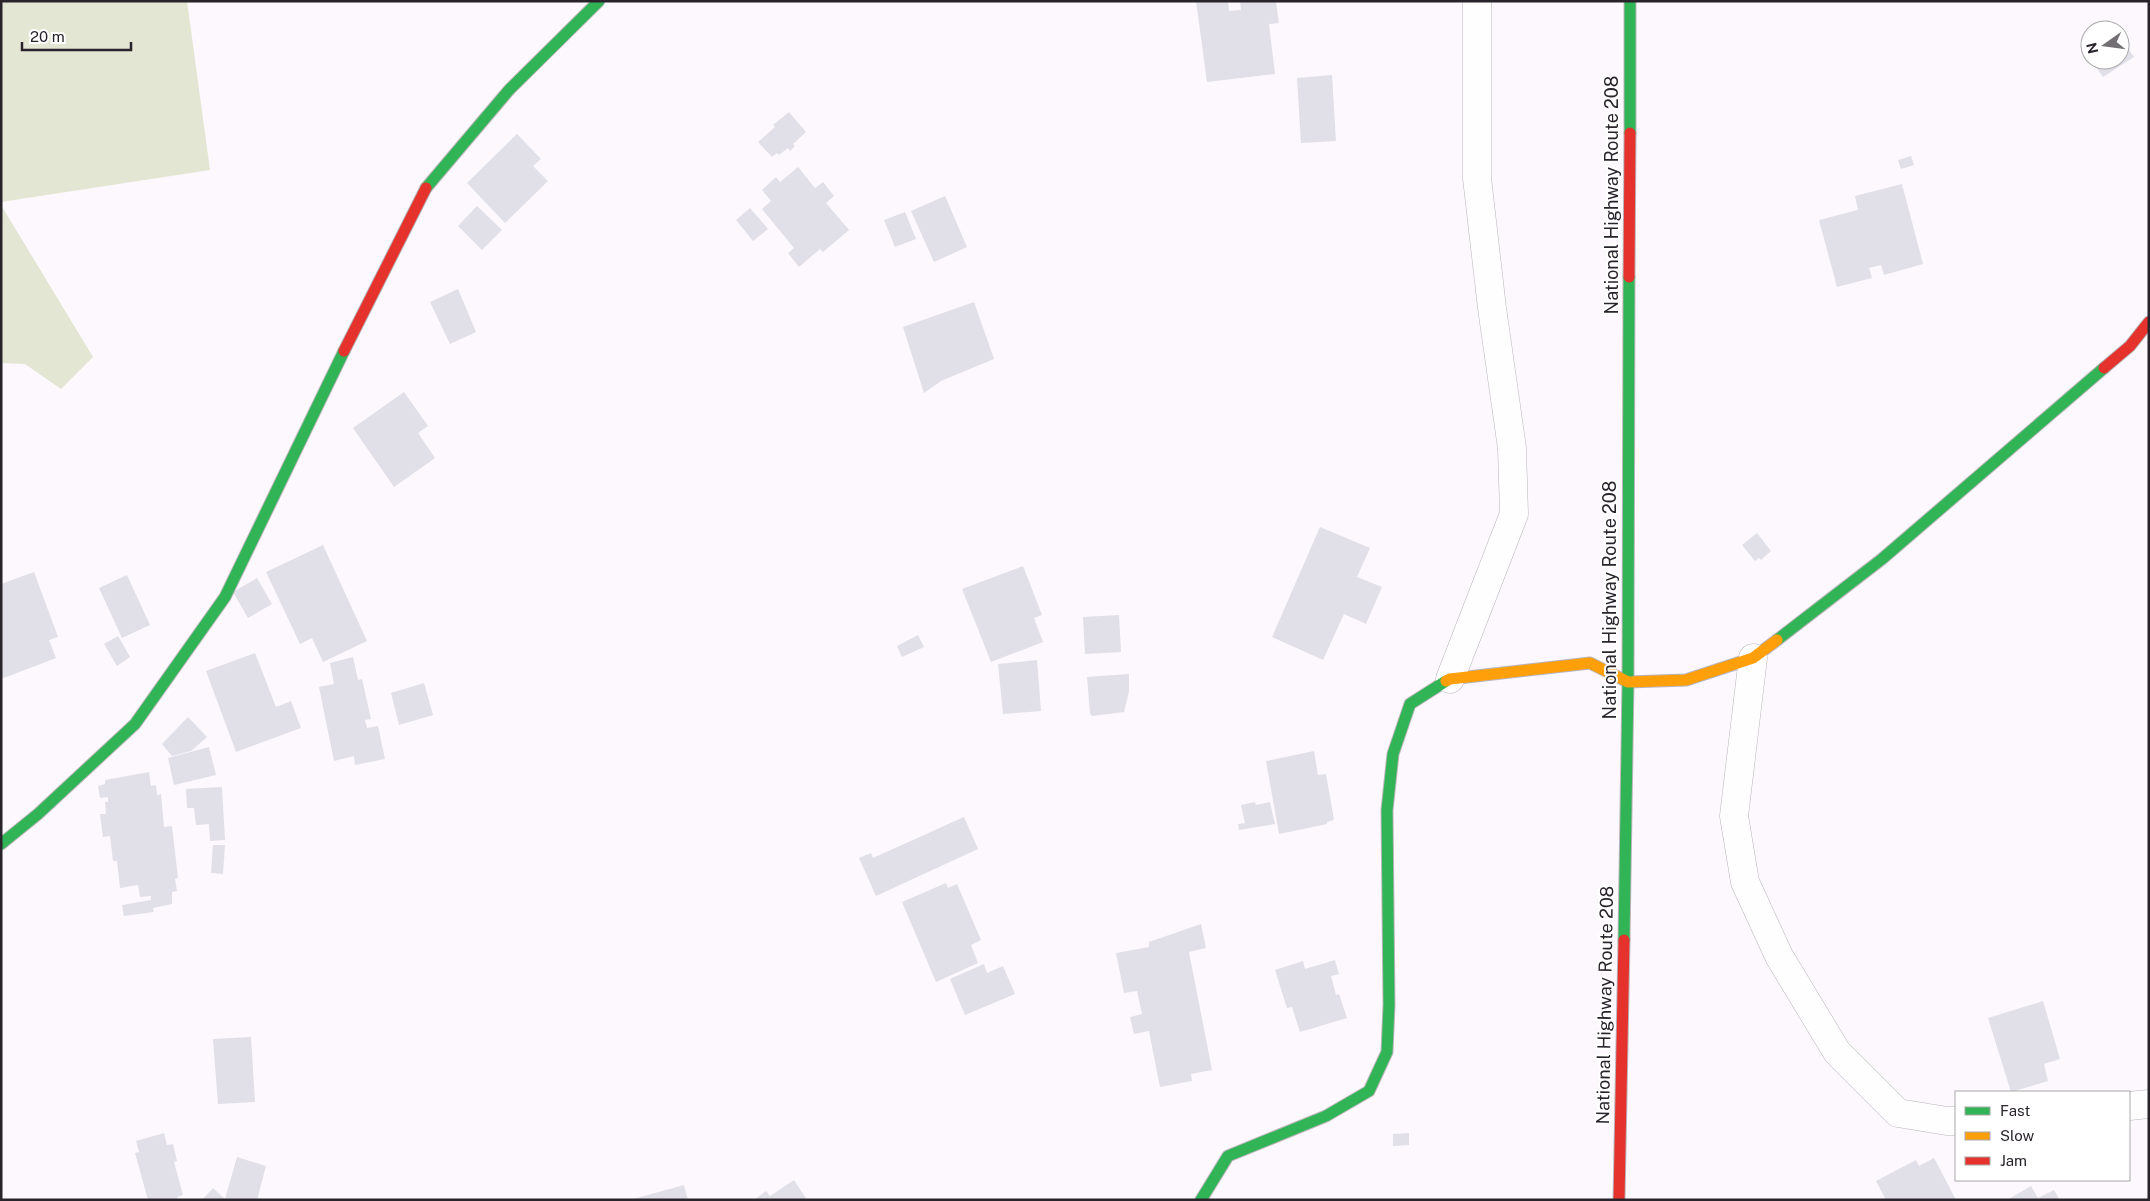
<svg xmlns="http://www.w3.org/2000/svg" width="2150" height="1201" viewBox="0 0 2150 1201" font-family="'Public Sans',sans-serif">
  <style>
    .green { fill: #e4e6d4 }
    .building { fill: #e1dfe8 }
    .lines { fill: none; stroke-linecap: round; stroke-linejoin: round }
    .street-casing { stroke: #b9b5bb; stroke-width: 29 }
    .fast-casing { stroke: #b9b5bb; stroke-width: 13 }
    .slow-casing { stroke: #b9b5bb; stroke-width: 13 }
    .jam-casing { stroke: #b9b5bb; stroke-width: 13 }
    .street { stroke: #fffeff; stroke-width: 28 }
    .fast { stroke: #30b455; stroke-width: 11 }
    .slow { stroke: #ff9f0a; stroke-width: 11 }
    .jam { stroke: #e5322d; stroke-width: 11 }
    .labels { text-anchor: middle; stroke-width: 4; stroke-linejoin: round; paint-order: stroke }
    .street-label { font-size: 18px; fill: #29242b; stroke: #fff }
  </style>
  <rect width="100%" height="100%" fill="#fcf8fd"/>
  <g class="green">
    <path d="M1,1H187L210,170L1,202Z"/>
    <path d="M1,205L93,357L61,389L25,364L1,363Z"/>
  </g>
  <g class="building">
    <path d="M1196,1H1228L1229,11L1241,10L1240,1L1276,2L1279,23L1269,24L1275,74L1207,82Z"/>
    <path d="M2122,40L2134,57L2103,77L2092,61L2120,60V42Z"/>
    <path d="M1332,75L1336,141L1301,143L1297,78Z"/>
    <path d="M789,112L806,132L793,144L795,146L790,151L788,148L779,155L777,153L772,157L758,142L775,127L773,125Z"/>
    <path d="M517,134L541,159L533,166L548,181L505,223L467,183Z"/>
    <path d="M1911,156L1914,165L1901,169L1898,160Z"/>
    <path d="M798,167L815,188L823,182L834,196L826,203L849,230L823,252L820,249L799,267L788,253L794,248L762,209L771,201L762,190L776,177L780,182Z"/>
    <path d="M1902,184L1923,264L1884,275L1881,265L1869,268L1872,278L1837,287L1819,220L1858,210L1855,196Z"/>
    <path d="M945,196L967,247L934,262L911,211Z"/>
    <path d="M477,206L502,230L482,250L458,226Z"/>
    <path d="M750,208L768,229L753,241L736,220Z"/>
    <path d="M905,212L916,239L895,247L884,220Z"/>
    <path d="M458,289L476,332L450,344L430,302Z"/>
    <path d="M974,302L994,359L941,381L924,393L903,327Z"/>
    <path d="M404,392L428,426L418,433L435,458L394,487L353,428Z"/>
    <path d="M1320,527L1370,548L1357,577L1382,587L1366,624L1344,614L1323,660L1272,637Z"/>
    <path d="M1757,533L1771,551L1761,560L1759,558L1755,561L1742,545Z"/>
    <path d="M323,545L367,641L323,662L312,638L300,644L266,572Z"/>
    <path d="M1023,566L1042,615L1034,618L1043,642L991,662L962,589Z"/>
    <path d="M34,572L58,637L49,640L56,658L1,679V584Z"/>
    <path d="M127,575L150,625L122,638L99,588Z"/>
    <path d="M257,578L272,604L248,618L233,592Z"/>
    <path d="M1119,615L1121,652L1085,654L1083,617Z"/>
    <path d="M918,635L924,647L902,657L897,646Z"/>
    <path d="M118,636L130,657L117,666L104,644Z"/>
    <path d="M255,653L276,707L291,701L301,728L236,752L206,671Z"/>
    <path d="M353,657L358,680L362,679L371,719L365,720L367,728L378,726L385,759L355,765L354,756L334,761L319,687L334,684L330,663Z"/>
    <path d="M1037,660L1041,711L1003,714L998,664Z"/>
    <path d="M1129,674V691L1124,712L1092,716L1090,713L1087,677Z"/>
    <path d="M424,683L433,715L399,725L391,693Z"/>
    <path d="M188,717L207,737L191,751L172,756L162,744Z"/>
    <path d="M209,747L216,775L174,785L168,758Z"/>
    <path d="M1314,751L1318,775L1326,774L1334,820L1327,822V824L1279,834L1266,761Z"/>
    <path d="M149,772L151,786L156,785L157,795L161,794L164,827L172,826L178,878L175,879L177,891L172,892V904L153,908L154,912L124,916L122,905L151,900V896L140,897L138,885L120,888L117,861H113L110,836L103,837L100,814H106L105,802H108V797L100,798L98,786L105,784V780Z"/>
    <path d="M222,787L225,840L210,841L209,824L196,825L194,808H187L186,789Z"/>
    <path d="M1255,802L1256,805L1270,802L1275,824L1239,830L1238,824L1245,823L1241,805Z"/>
    <path d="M964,817L978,849L876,896L859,858L871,853L873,858Z"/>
    <path d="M213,845H225L223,874L211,873Z"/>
    <path d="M946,883L948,888L957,884L981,940L971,945L978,963L936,982L902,902Z"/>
    <path d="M1201,924L1206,948L1189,952L1212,1070L1191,1074L1192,1081L1160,1087L1149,1031L1134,1034L1130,1017L1142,1014L1137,991L1124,993L1116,953L1149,947V942Z"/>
    <path d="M1335,960L1339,974L1331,976L1336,995L1339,994L1347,1018L1300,1032L1292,1007L1287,1008L1275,970L1303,961L1305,969Z"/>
    <path d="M984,964L987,973L1003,966L1015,994L965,1015L950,979Z"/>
    <path d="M2043,1001L2060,1059L2044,1064L2048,1081L2011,1092L1988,1018Z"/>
    <path d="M251,1037L255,1102L218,1104L213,1039Z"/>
    <path d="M164,1133L167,1145L173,1144L177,1161L174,1162L183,1195L177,1197L178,1200H148L135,1153L139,1152L136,1141Z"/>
    <path d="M1409,1133V1145L1393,1146V1134Z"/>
    <path d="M237,1157L266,1166L257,1200H202L213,1188L225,1199Z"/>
    <path d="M1934,1158L1956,1200H1886L1876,1181L1916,1160L1919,1166Z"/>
    <path d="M794,1180L807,1200H754L766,1191L770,1196Z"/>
    <path d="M684,1185L688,1200H633V1199Z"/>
    <path d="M2031,1186L2038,1198L2054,1190L2060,1200H2007Z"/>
  </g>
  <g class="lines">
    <g class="street-casing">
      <g id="street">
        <path d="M1753,658L1734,816L1745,882L1779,956L1837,1052L1898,1113L1947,1121H1956"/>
        <path d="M1450,679L1514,514L1512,448L1492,308L1477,178V1"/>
        <path d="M2129,1106L2149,1104"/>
      </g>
    </g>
    <g class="fast-casing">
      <g id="fast">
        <path d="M1630,133V1"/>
        <path d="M426,188L509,90L599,1"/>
        <path d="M1777,640L1882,559L2104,368"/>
        <path d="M1,844L38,814L135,724L225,597L344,351"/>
        <path d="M1624,940L1628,682L1629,277"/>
        <path d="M1201,1200L1228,1156L1326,1116L1369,1091L1387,1052L1389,1005L1387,810L1393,754L1410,704L1446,681"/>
      </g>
    </g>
    <g class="slow-casing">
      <path id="slow" d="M1446,681L1450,679L1590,663L1628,682L1686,680L1753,658L1777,640"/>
    </g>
    <g class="jam-casing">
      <g id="jam">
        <path d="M1629,277L1630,133"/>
        <path d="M344,351L426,188"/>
        <path d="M2104,368L2130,346L2149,322"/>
        <path d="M1619,1200L1624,940"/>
      </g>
    </g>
    <use href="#street" class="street"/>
    <use href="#fast" class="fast"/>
    <use href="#slow" class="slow"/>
    <use href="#jam" class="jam"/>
  </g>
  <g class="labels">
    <g class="street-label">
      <text transform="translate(1612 195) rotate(-90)" y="6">National Highway Route 208</text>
      <text transform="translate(1610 600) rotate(-90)" y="6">National Highway Route 208</text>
      <text transform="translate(1605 1005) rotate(-89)" y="6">National Highway Route 208</text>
    </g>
  </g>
  <rect width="2150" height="1201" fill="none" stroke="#29242b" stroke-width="5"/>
  <rect x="1955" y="1091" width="175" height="90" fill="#ffffff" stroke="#a9a7aa"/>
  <rect x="1965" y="1107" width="25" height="8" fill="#30b455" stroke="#a9a7aa"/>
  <text x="2000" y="1116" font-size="15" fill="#29242b">Fast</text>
  <rect x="1965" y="1132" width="25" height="8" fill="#ff9f0a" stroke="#a9a7aa"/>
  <text x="2000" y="1141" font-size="15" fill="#29242b">Slow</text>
  <rect x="1965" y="1157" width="25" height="8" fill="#e5322d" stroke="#a9a7aa"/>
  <text x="2000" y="1166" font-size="15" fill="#29242b">Jam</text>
  <g transform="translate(2105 45) rotate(256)"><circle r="24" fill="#ffffff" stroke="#a9a7aa"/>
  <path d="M0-4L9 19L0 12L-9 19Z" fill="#736e74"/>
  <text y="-8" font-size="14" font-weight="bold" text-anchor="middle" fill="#29242b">N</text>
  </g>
  <path d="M22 42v8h109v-8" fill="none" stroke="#29242b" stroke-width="2.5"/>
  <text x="30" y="42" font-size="15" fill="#29242b" stroke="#ffffff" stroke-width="4" paint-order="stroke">20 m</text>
</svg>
